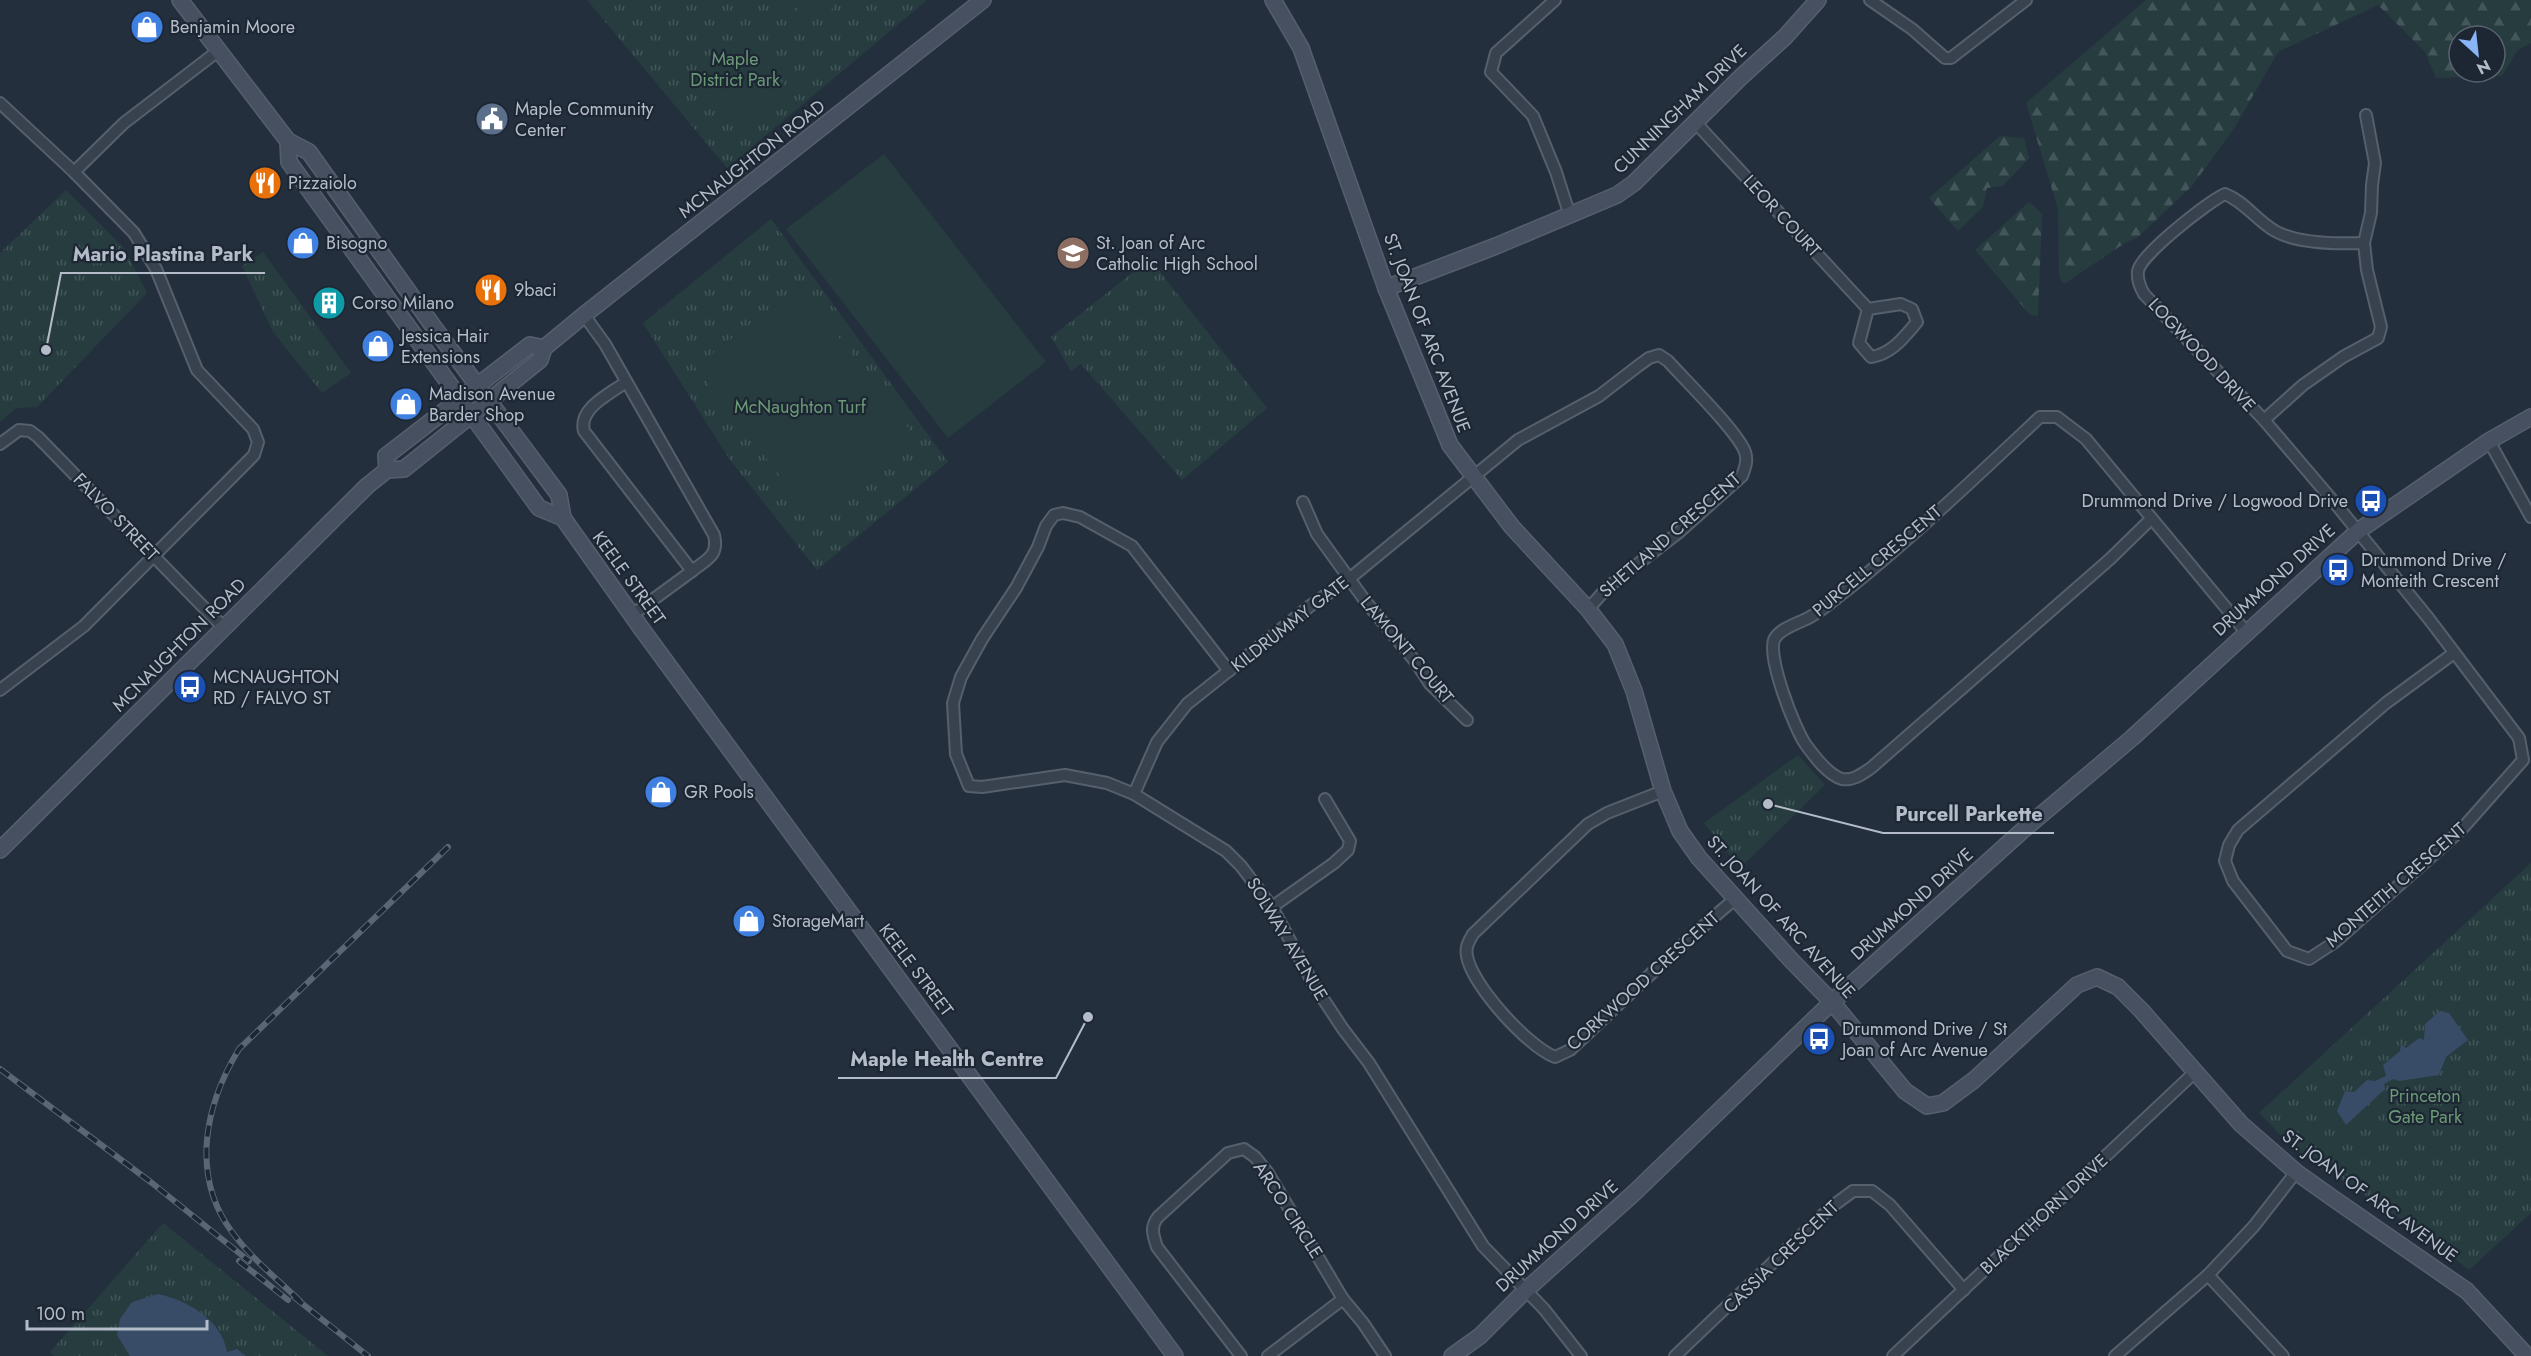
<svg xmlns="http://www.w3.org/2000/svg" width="2531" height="1356" viewBox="0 0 2531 1356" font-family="Jost,sans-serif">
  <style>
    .grass { fill: url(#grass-tufts) }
    .forest { fill: url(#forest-firs); fill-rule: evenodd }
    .pitch { fill: #263c3f }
    .water { fill: #394c67 }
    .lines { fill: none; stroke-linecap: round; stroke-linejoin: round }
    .street-casing { stroke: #565f6c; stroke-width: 14 }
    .secondary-casing { stroke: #565f6c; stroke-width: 18 }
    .street { stroke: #38414e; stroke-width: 10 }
    .secondary { stroke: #465061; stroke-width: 15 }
    .rail-casing { stroke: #5a6575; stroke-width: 6 }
    .rail { stroke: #1d2633; stroke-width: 4; stroke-dasharray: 11; stroke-linecap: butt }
    .labels { text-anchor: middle; stroke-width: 4.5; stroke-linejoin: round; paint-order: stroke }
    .poi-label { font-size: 18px; fill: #b4bcc9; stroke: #1d2633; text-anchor: start }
    .park-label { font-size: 18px; fill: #6b9a76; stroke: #1d2633 }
    .street-label { font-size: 18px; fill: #b4bcc9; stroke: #1d2633 }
    .leader { fill: none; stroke: #b4bcc9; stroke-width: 2 }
    .callout-dot { fill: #b4bcc9; stroke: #1d2633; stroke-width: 2 }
    .callout-label { font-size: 20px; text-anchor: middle; font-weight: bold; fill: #b4bcc9; stroke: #1d2633; stroke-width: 4.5; stroke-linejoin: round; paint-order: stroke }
  </style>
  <defs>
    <pattern id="grass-tufts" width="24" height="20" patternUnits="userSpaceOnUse" patternTransform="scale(1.5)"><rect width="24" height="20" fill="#263c3f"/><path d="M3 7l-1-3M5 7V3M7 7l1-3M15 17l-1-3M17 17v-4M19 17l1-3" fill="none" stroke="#435659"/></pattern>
    <pattern id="forest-firs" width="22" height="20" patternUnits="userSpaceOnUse" patternTransform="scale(1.5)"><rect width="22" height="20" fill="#263c3f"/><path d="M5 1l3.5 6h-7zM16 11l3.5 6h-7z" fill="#435659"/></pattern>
  </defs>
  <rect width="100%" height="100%" fill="#242f3e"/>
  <g class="grass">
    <path d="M587,0H927L727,168Z"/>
    <path d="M66,190L124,248L147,293L37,407L16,408L0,422V253Z"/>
    <path d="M771,219L948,462L817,570L730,460L643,323Z"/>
    <path d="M263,252L351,373L322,393L273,332L242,266Z"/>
    <path d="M1150,259L1267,408L1182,480L1081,364L1071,371L1051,337Z"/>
    <path d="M1798,755L1825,785L1740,868L1704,823Z"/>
    <path d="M2531,863V1213L2469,1270L2425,1235L2296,1150L2259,1113Z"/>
    <path d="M163,1223L328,1356H54L50,1352Z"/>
  </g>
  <g class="forest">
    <path d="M2146,0H2531V43L2518,50L2502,76L2436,78L2425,52L2378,5L2278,52L2235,127L2192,186L2138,237L2125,243L2064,284L2059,277L2058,209L2026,103ZM2459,36H2495V72H2459Z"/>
    <path d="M2000,136L2024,138L2029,158L2003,186L1987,188L1983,207L1958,231L1929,198Z"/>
    <path d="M2029,202L2042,214L2038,316L2030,315L1975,250Z"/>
  </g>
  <g class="pitch">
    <path d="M772,0H834V7L827,13V19H802V13L797,8H772Z"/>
    <path d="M743,39L787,88L743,127L698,78Z"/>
    <path d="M884,154L1046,362L948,438L786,229Z"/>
    <path d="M799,286L920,443L817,523L695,367Z"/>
    <path d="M2525,1124L2531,1130V1177L2502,1148Z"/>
  </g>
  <g class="water">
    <path d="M2440,1011L2449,1013L2468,1040L2446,1057L2439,1075L2399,1081L2393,1079L2384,1084L2385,1089L2346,1125L2337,1111L2345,1091L2354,1092L2367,1080L2375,1081L2386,1076L2383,1065L2400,1051L2401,1044L2406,1048L2419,1038L2424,1040L2425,1024Z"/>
    <path d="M158,1294C187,1300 222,1320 227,1352L237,1349L246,1356H130L117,1335L120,1319L132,1302Z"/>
  </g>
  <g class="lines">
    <g class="street-casing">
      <g id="street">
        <path d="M1555,0L1496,53L1491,72L1533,116L1556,172L1570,216"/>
        <path d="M1870,0L1912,29L1945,58H1951L2026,0"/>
        <path d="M0,103L74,172L134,233L156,269L197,370L253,429L258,442L254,455L84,626L0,690"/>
        <path d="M1695,122L1868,309"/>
        <path d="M74,172L124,123L218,51"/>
        <path d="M2364,243C2338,244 2298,244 2275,231C2256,220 2245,202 2225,194C2208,202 2141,254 2138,271C2137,279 2140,287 2144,294L2264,420L2339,508L2429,619L2519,738L2523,760L2461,830L2335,942L2309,959L2287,951L2233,881L2225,861L2229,845L2238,830L2386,703L2454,653"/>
        <path d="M1901,304L1912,309L1917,322C1904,337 1892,354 1871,357L1859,343L1868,309Z"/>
        <path d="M584,315L605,344L714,535C719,556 707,559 692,571L584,431C578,408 610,394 626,382"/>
        <path d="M2264,420L2303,385L2343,357L2378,338L2381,327L2367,270L2364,243L2371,213L2372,185L2375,163L2366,115"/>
        <path d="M2489,441L2531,517"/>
        <path d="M0,444L19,430L30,431L38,437L212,616L225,628"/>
        <path d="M1303,502L1317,534L1366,602L1415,661L1430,684L1467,720"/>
        <path d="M2151,519L2110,559L1871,768C1862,774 1853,781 1842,779C1828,775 1814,756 1806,745C1795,730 1765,653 1775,638C1782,627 1800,623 1810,617C1823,610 1835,599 1847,590C1914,536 1977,476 2040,417H2057L2086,439L2246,632"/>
        <path d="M632,615L692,571"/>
        <path d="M1229,671L1132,546L1080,517L1063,513L1054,515L1046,526L1038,547L1016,588L982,639L961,677L953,703L956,754L969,786L982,787L1065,775L1107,783L1134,794L1226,851L1241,866L1272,907L1314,985L1343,1029L1369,1063L1483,1246L1544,1309L1581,1356"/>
        <path d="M1663,791L1607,813L1588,824L1473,934C1469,941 1465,947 1467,956C1471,984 1528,1047 1555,1057L1570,1050C1625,999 1678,946 1735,899"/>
        <path d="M1134,794L1157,742L1187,704L1310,606L1349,579L1518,440L1599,396L1638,366L1649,358L1659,355L1668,361C1685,380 1738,432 1745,452C1748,460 1745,468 1742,476L1678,533L1608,587L1588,609"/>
        <path d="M1272,907L1334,863L1348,850L1350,841L1325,799"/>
        <path d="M2208,1275L2283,1356"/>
        <path d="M1241,1356L1157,1247C1153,1235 1150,1227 1158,1217L1228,1153L1244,1149L1255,1157L1268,1173L1343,1299L1363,1323L1385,1356"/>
        <path d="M1268,1356L1343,1299"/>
        <path d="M1675,1356L1830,1208L1853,1191H1872L1890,1205L1964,1290"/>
        <path d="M1893,1356L2195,1072"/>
        <path d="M2115,1356L2208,1275L2254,1226L2296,1172"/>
      </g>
    </g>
    <g class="secondary-casing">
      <g id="secondary">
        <path d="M180,0L288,141L309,152L433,326L559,495L563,518L641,628L1175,1356"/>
        <path d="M1273,0L1301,48L1386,288L1450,445L1512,527L1588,609L1615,644L1634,691L1663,791L1680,831L1699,858L1792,961L1832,1002L1905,1091L1927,1106L1943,1103L1974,1080L2077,985L2097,977L2118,987L2141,1010L2241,1124L2296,1172L2334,1199L2467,1291L2527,1356"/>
        <path d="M288,141L289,162L539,508L563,518"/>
        <path d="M1386,288L1496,246L1617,195L1634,183L1742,76L1785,37L1818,0"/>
        <path d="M387,470L386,456L530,345L544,348"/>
        <path d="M0,850L367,486L387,470L404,469L540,360L544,348L584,315L983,0"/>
        <path d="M1452,1356L1480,1336L1525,1291L1634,1193L1832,1002L2022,831L2132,738L2358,531L2489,441L2531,417"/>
      </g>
    </g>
    <use href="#street" class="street"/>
    <use href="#secondary" class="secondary"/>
    <g class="rail-casing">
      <g id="rail">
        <path d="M0,1069L152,1183L249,1261"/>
        <path d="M239,1261L288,1300"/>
        <path d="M294,1297L368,1356"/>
        <path d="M300,1301C277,1279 251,1258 232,1232C190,1175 205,1105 239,1049L448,847"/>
      </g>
    </g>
    <use href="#rail" class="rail"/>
  </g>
  <defs>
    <g id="shop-disc" transform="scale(1.725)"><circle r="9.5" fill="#3f7fe0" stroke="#1d2633"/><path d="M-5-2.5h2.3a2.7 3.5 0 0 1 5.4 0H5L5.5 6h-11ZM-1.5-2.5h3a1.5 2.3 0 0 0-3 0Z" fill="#fff"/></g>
    <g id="civic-disc" transform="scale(1.725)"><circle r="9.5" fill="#5c6f8a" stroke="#1d2633"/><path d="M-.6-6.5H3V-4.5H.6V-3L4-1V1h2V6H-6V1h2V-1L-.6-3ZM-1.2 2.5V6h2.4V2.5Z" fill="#fff"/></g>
    <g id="restaurant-disc" transform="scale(1.725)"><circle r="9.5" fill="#e8710a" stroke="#1d2633"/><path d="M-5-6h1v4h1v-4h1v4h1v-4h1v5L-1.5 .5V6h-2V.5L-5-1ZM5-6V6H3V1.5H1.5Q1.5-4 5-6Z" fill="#fff"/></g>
    <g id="school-disc" transform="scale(1.725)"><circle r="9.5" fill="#8d6e63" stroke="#1d2633"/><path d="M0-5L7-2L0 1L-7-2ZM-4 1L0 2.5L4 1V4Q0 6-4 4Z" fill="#fff"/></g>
    <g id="building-disc" transform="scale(1.725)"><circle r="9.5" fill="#0f9aa8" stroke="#1d2633"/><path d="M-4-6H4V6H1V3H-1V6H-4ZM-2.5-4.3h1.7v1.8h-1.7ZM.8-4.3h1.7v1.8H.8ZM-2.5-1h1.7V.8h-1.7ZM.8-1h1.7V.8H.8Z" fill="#fff"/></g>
    <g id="bus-disc" transform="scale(1.725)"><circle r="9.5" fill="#1a4fb4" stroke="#1d2633"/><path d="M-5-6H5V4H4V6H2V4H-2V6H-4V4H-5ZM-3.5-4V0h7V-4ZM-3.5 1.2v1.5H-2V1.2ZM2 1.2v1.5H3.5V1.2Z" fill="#fff"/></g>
  </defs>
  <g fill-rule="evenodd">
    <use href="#shop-disc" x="147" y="27"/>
    <use href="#civic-disc" x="492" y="119"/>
    <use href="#restaurant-disc" x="265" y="183"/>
    <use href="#shop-disc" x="303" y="243"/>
    <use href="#school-disc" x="1073" y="253"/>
    <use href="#restaurant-disc" x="491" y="290"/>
    <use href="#building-disc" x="329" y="303"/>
    <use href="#shop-disc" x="378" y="346"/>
    <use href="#shop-disc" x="406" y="404"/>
    <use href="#bus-disc" x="2371" y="501"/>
    <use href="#bus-disc" x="2338" y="570"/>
    <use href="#bus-disc" x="190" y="687"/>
    <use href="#shop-disc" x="661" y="792"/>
    <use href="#shop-disc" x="749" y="921"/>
    <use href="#bus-disc" x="1819" y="1039"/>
  </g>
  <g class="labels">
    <g class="poi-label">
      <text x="170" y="33">Benjamin Moore</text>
      <text x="515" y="115">Maple Community<tspan x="515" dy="21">Center</tspan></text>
      <text x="288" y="189">Pizzaiolo</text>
      <text x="326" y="249">Bisogno</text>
      <text x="1096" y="249">St. Joan of Arc<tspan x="1096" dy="21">Catholic High School</tspan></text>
      <text x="514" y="296">9baci</text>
      <text x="352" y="309">Corso Milano</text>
      <text x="401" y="342">Jessica Hair<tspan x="401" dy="21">Extensions</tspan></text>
      <text x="429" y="400">Madison Avenue<tspan x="429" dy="21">Barder Shop</tspan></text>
      <text x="2348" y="507" text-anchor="end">Drummond Drive / Logwood Drive</text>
      <text x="2361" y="566">Drummond Drive /<tspan x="2361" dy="21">Monteith Crescent</tspan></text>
      <text x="213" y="683">MCNAUGHTON<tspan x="213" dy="21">RD / FALVO ST</tspan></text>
      <text x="684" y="798">GR Pools</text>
      <text x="772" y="927">StorageMart</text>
      <text x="1842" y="1035">Drummond Drive / St<tspan x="1842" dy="21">Joan of Arc Avenue</tspan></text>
    </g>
    <g class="park-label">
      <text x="735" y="65">Maple<tspan x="735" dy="21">District Park</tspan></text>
      <text x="800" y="413">McNaughton Turf</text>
      <text x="2425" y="1102">Princeton<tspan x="2425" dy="21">Gate Park</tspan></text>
    </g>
    <g class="street-label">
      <text transform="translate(1680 109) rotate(-44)" y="6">CUNNINGHAM DRIVE</text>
      <text transform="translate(752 159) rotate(-38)" y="6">MCNAUGHTON ROAD</text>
      <text transform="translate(1782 216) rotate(47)" y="6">LEOR COURT</text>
      <text transform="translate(1427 333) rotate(69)" y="6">ST. JOAN OF ARC AVENUE</text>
      <text transform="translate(2202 355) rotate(47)" y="6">LOGWOOD DRIVE</text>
      <text transform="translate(116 517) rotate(46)" y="6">FALVO STREET</text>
      <text transform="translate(1670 535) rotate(-41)" y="6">SHETLAND CRESCENT</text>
      <text transform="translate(1877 561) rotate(-40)" y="6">PURCELL CRESCENT</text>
      <text transform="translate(629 578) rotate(54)" y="6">KEELE STREET</text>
      <text transform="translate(2274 580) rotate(-42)" y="6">DRUMMOND DRIVE</text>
      <text transform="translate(1290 624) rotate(-38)" y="6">KILDRUMMY GATE</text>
      <text transform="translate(179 645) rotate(-45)" y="6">MCNAUGHTON ROAD</text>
      <text transform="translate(1407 650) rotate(50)" y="6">LAMONT COURT</text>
      <text transform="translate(2396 885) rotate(-41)" y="6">MONTEITH CRESCENT</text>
      <text transform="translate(1912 904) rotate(-42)" y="6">DRUMMOND DRIVE</text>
      <text transform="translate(1781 917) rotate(48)" y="6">ST. JOAN OF ARC AVENUE</text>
      <text transform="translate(1287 939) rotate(59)" y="6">SOLWAY AVENUE</text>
      <text transform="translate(916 970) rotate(53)" y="6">KEELE STREET</text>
      <text transform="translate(1643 981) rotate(-42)" y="6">CORKWOOD CRESCENT</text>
      <text transform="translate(2370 1196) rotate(36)" y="6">ST. JOAN OF ARC AVENUE</text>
      <text transform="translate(1288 1210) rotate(57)" y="6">ARCO CIRCLE</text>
      <text transform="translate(2044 1214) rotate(-43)" y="6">BLACKTHORN DRIVE</text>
      <text transform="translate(1557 1236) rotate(-42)" y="6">DRUMMOND DRIVE</text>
      <text transform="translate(1781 1257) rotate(-44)" y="6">CASSIA CRESCENT</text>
    </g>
  </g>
  <path class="leader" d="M46 350L61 273H265M1768 804L1883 833H2054M1088 1017L1056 1078H838"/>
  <g class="callout-dot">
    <circle cx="46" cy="350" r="6"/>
    <circle cx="1768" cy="804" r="6"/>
    <circle cx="1088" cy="1017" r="6"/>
  </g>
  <g class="callout-label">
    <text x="163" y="261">Mario Plastina Park</text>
    <text x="1969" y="821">Purcell Parkette</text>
    <text x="947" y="1066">Maple Health Centre</text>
  </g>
  <g transform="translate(2477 54) rotate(153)"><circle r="28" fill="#1d2633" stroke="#59626f" stroke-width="1.5"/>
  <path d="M0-4.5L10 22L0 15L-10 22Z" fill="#8ab4f8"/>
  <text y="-9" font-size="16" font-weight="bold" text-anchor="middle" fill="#b4bcc9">N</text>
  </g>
  <path d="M27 1320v9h180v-9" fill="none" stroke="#b4bcc9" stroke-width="3"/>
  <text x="36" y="1320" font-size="18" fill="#b4bcc9" stroke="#1d2633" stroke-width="4.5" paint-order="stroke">100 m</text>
</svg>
